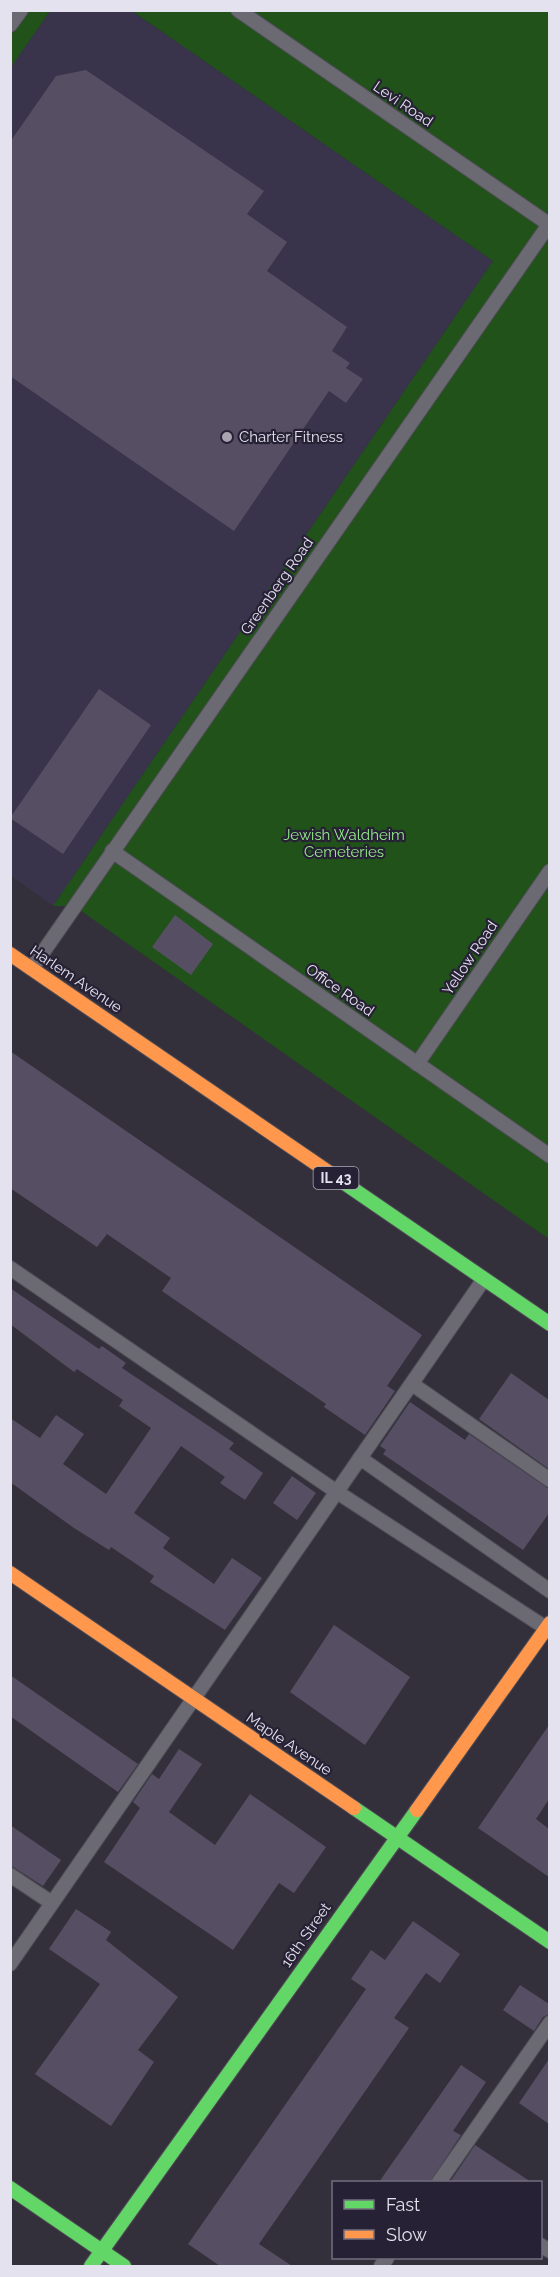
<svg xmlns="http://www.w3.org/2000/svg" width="560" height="2277" viewBox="0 0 560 2277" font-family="Raleway,sans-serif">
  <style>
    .built { fill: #39334b }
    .green { fill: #20521a }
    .building { fill: #564f64 }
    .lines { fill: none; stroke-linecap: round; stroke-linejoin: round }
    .lane-casing { stroke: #504d57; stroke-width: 16 }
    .fast-casing { stroke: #504d57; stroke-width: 16 }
    .slow-casing { stroke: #504d57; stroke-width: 16 }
    .lane { stroke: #6b6971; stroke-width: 14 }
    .fast { stroke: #63d668; stroke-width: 14 }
    .slow { stroke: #ff974d; stroke-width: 14 }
    .poi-dot { fill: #a7a4b0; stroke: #272135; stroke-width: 2 }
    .labels { text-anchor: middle; stroke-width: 4.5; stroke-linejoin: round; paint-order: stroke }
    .shield { fill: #272135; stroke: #aca8b7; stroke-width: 1.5 }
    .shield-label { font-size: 14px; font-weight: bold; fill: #e5e2ef }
    .street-label { font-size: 15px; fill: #e5e2ef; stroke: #272135 }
    .poi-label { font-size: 15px; fill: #e5e2ef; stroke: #272135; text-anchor: start }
    .park-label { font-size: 15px; fill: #96eb8a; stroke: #272135 }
  </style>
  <rect width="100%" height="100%" fill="#33303b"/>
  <path class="built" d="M50,11H132L493,261L53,906L11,876V67Z"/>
  <g class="green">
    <path d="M11,11H50L11,67Z"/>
    <path d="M132,11H549V1239L74,906H53L493,261Z"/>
  </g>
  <g class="building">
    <path d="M86,70L264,191L247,214L287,242L267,271L347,327L332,351L350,363L346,368L363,379L346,403L329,391L234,531L10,376V142L56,76Z"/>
    <path d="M99,689L151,725L63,854L10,818Z"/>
    <path d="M175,915L213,944L191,975L152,947Z"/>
    <path d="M10,1051L422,1335L387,1386L395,1391L365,1435L324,1407L326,1404L162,1291L171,1278L107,1234L97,1247L10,1188Z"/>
    <path d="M10,1288L99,1349L102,1346L126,1363L122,1368L234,1443L229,1449L263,1473L245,1500L220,1483L225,1477L181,1446L134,1513L170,1538L163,1548L214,1584L232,1558L262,1578L225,1630L150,1582L154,1576L111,1547L109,1550L74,1528L10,1482V1418L40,1438L56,1415L84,1434L63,1464L106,1494L151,1428L119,1406L123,1400L77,1369L74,1372L10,1324Z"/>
    <path d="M511,1373L549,1400V1469L479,1419Z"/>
    <path d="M410,1402L465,1440L469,1434L549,1489V1513L523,1550L383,1454L386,1450L380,1446Z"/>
    <path d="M292,1476L316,1493L297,1520L273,1503Z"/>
    <path d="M334,1625L410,1677L365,1745L290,1692Z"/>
    <path d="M10,1675L138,1764L118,1792L10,1716Z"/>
    <path d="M549,1725V1799L536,1819L549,1829V1877L478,1828Z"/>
    <path d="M179,1749L202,1764L169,1812L215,1845L250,1794L326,1847L294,1893L279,1883L233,1950L104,1862L140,1808L133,1802L152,1774L159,1779Z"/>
    <path d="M10,1825L61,1860L43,1886L10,1865Z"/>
    <path d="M76,1909L111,1932L106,1940L178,1997L138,2050L154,2062L111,2126L35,2074L100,1984L49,1949Z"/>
    <path d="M413,1921L460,1954L440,1983L426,1973L394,2018L409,2028L259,2244L292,2266H220L188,2244L366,1989L351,1979L371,1950L385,1960Z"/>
    <path d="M520,1985L549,2004V2014L543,2017L534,2031L503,2010Z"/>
    <path d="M549,2059V2124L519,2103Z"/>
    <path d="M461,2065L486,2082L453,2131L461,2135L430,2182H379Z"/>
    <path d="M475,2145L531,2182H450Z"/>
  </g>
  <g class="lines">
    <g class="lane-casing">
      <g id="lane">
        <path d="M238,10L550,225"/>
        <path d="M10,25L21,10"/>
        <path d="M112,851L550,1156"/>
        <path d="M32,968L550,223"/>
        <path d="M417,1064L550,871"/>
        <path d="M10,1268L337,1492L546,1628"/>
        <path d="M412,1384L550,1480"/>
        <path d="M360,1458L550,1591"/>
        <path d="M10,1875L52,1903"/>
        <path d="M10,1964L484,1279"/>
        <path d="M439,2182L550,2023"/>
        <path d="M540,2245L550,2251"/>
        <path d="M381,2266L387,2258"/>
      </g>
    </g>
    <g class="fast-casing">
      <g id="fast">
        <path d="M337,1178L550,1324"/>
        <path d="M354,1808L550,1942"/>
        <path d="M10,2188L124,2266"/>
        <path d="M91,2266L417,1810"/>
      </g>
    </g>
    <g class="slow-casing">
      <g id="slow">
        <path d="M10,954L337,1178"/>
        <path d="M10,1573L354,1808"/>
        <path d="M417,1810L550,1623"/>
      </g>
    </g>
    <use href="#lane" class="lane"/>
    <use href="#fast" class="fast"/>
    <use href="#slow" class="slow"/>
  </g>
  <circle class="poi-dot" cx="227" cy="437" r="6"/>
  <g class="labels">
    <rect class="shield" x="313.5" y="1167" width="45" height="22" rx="4.5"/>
    <g class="shield-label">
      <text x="336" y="1183">IL 43</text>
    </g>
    <g class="street-label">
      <text transform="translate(403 104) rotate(34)" y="5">Levi Road</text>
      <text transform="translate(277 586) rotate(-55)" y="5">Greenberg Road</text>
      <text transform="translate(470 958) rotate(-56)" y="5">Yellow Road</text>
      <text transform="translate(76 979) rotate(34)" y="5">Harlem Avenue</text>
      <text transform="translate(340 990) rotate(35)" y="5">Office Road</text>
      <text transform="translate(289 1744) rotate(34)" y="5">Maple Avenue</text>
      <text transform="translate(306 1935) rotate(-55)" y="5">16th Street</text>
    </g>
    <g class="poi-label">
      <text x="239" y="442">Charter Fitness</text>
    </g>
    <g class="park-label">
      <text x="344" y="840">Jewish Waldheim<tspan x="344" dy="17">Cemeteries</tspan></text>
    </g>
  </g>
  <rect width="560" height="2277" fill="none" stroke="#e5e2ef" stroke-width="24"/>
  <rect x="332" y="2181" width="210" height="78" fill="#272135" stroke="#736e7f" stroke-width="1.5"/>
  <rect x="344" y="2200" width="30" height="9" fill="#63d668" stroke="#736e7f" stroke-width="1.5"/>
  <text x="386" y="2211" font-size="18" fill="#e5e2ef">Fast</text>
  <rect x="344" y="2230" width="30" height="9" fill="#ff974d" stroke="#736e7f" stroke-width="1.5"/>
  <text x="386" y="2241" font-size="18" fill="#e5e2ef">Slow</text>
</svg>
